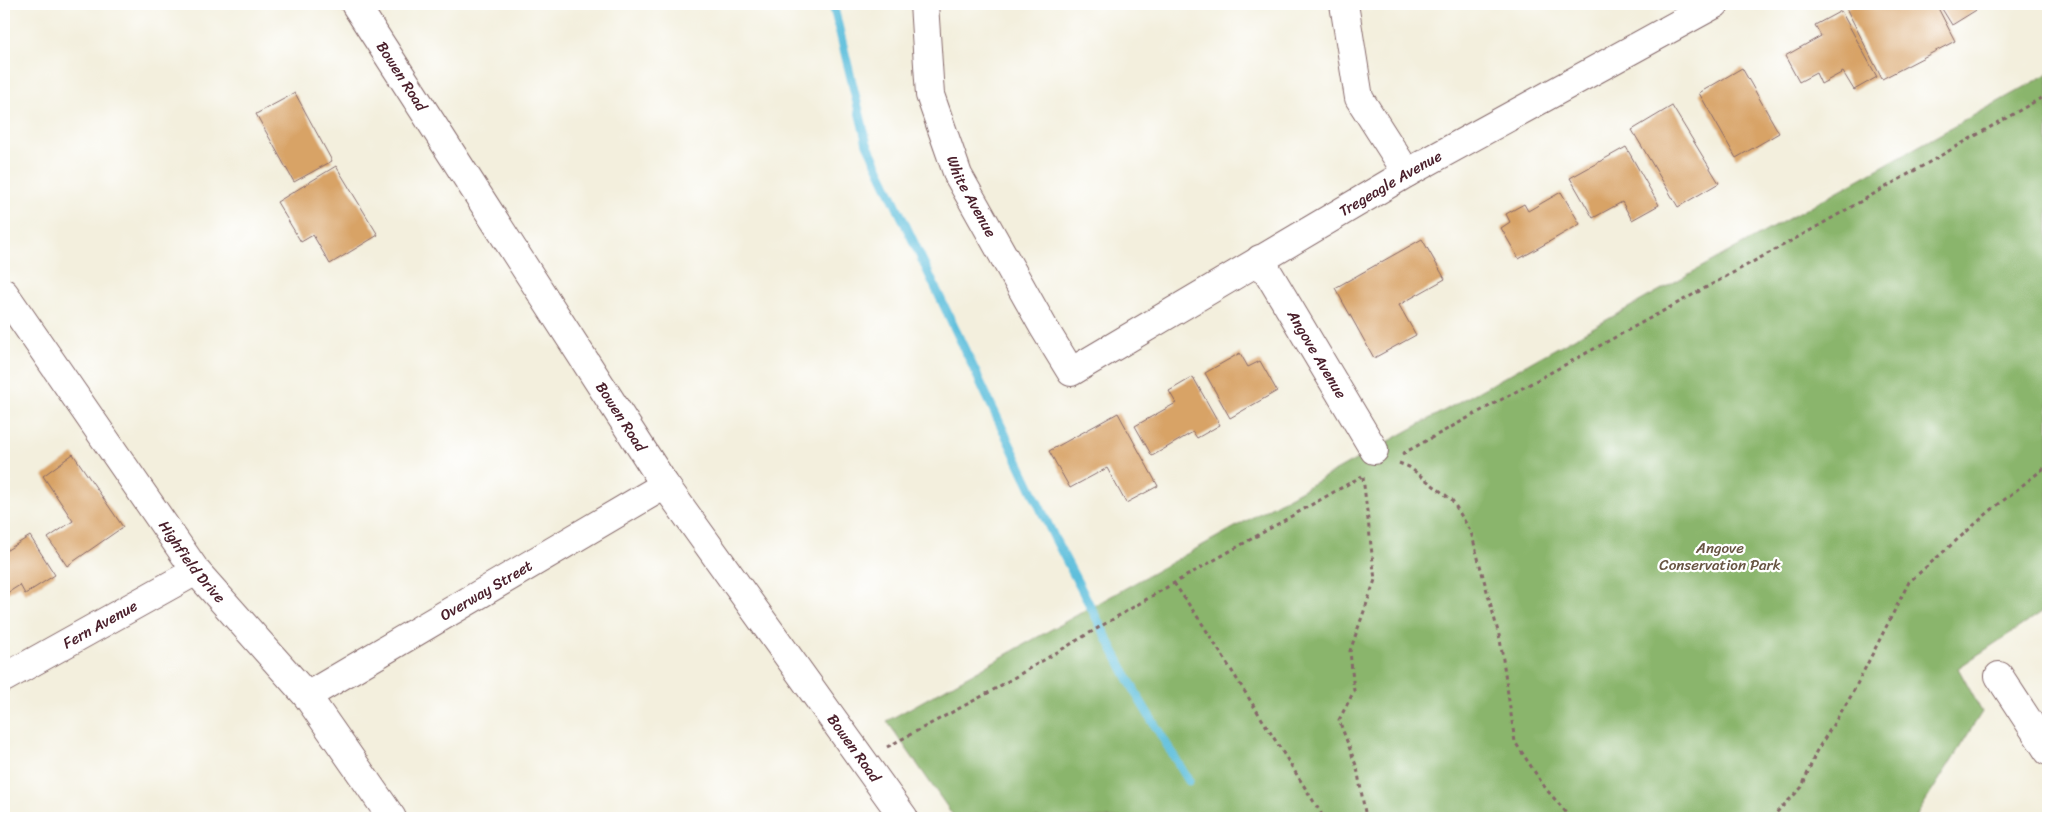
<svg xmlns="http://www.w3.org/2000/svg" width="2052" height="822" viewBox="0 0 2052 822" font-family="Sriracha,sans-serif">
  <style>
    .forest { fill: #8ab56c; stroke: #6a6a4c }
    .lines { fill: none; stroke-linecap: round; stroke-linejoin: round }
    .stream { stroke: #5ebfdc; stroke-width: 9 }
    .building { fill: #d8a366 }
    .minor-casing { stroke: #856869; stroke-width: 30 }
    .path { stroke: #856869; stroke-width: 3; stroke-dasharray: 4 4; stroke-linecap: butt }
    .minor { stroke: #fff; stroke-width: 28 }
    .labels { text-anchor: middle; stroke-width: 4.5; stroke-linejoin: round; paint-order: stroke }
    .street-label { font-size: 15px; fill: #4a1f2b; stroke: #fff }
    .park-label { font-size: 15px; fill: #685543; stroke: #fff }
  </style>
  <rect width="100%" height="100%" fill="#fff"/>
  <filter id="ink" filterUnits="userSpaceOnUse"><feTurbulence type="fractalNoise" baseFrequency=".02" numOctaves="2"/><feDisplacementMap in="SourceGraphic" scale="10" xChannelSelector="R" yChannelSelector="G"/><feConvolveMatrix kernelMatrix="1 2 1 2 8 2 1 2 1" color-interpolation-filters="sRGB"/></filter>
  <filter id="wash" filterUnits="userSpaceOnUse"><feTurbulence type="fractalNoise" baseFrequency=".0096" numOctaves="4" result="noise"/><feDisplacementMap in="SourceGraphic" scale="20" xChannelSelector="R" yChannelSelector="G"/><feGaussianBlur stdDeviation="1.12" result="paint"/><feColorMatrix in="noise" values="0 0 0 0 0 0 0 0 0 0 0 0 0 0 0 0 0 1.4 0 .05"/><feComposite in="paint" operator="in"/></filter>
  <g filter="url(#wash)">
    <rect width="100%" height="100%" fill="#f3efdd"/>
    <path class="forest" d="M2048,74V608L1958,668L1982,712L1915,818H955L887,721Z"/>
    <g class="lines">
      <path class="stream" d="M833,4L867,144L1055,539L1139,699L1189,781"/>
    </g>
    <g id="blocks">
      <g class="building">
        <path d="M1854,4H1936L1955,41L1882,79L1846,8Z"/>
        <path d="M1939,4H1986L1952,25Z"/>
        <path d="M1841,11L1877,77L1854,90L1843,72L1821,84L1816,73L1799,82L1785,56L1821,36L1815,25Z"/>
        <path d="M1742,68L1779,133L1736,158L1699,93Z"/>
        <path d="M295,93L332,161L294,182L256,114Z"/>
        <path d="M1672,106L1719,183L1678,207L1632,130Z"/>
        <path d="M1626,147L1659,205L1632,220L1622,202L1593,218L1570,178Z"/>
        <path d="M336,166L378,235L330,264L313,235L301,242L277,202Z"/>
        <path d="M1561,192L1580,224L1519,259L1501,228L1510,222L1506,214L1524,204L1528,211Z"/>
        <path d="M1422,239L1445,279L1399,305L1416,335L1374,358L1335,288Z"/>
        <path d="M1240,353L1248,367L1260,361L1277,391L1230,418L1205,373Z"/>
        <path d="M1193,377L1220,425L1197,438L1193,432L1152,456L1135,426L1176,403L1169,391Z"/>
        <path d="M1118,413L1158,486L1126,503L1107,468L1070,488L1049,451Z"/>
        <path d="M73,454L123,527L67,566L48,538L73,521L43,476Z"/>
        <path d="M30,536L55,575L25,594L20,585L4,595V552Z"/>
      </g>
    </g>
  </g>
  <g filter="url(#ink)">
    <use href="#blocks" fill-opacity="0" stroke="#856869" stroke-width="1"/>
    <g class="lines">
      <g class="minor-casing">
        <g id="minor">
          <path id="s1" d="M355,4L665,485L904,818"/>
          <path id="s2" d="M924,4L930,95L958,175L1044,328L1071,372L1407,173L1715,4"/>
          <path d="M1344,4L1359,98L1407,173"/>
          <path id="s3" d="M1260,259L1374,450"/>
          <path id="s4" d="M4,293L196,571L307,696L392,818"/>
          <path d="M1999,676L2048,751"/>
          <path id="s5" d="M4,678L196,571"/>
          <path id="s6" d="M307,696L665,485"/>
        </g>
      </g>
      <g class="path">
        <path d="M1402,454L1811,230L2048,94"/>
        <path d="M1399,463L1409,467L1452,500L1471,532L1500,639L1515,742L1546,789L1571,818"/>
        <path d="M1363,477L1375,580L1350,651L1354,691L1339,720L1357,768L1366,818"/>
        <path d="M1174,583L1203,625L1324,818"/>
        <path d="M887,747L988,693L1174,583L1362,476"/>
        <path d="M1771,818L1802,787L1816,752L1851,696L1909,582L1990,511L2048,465"/>
      </g>
      <use href="#minor" class="minor"/>
    </g>
  </g>
  <g class="labels">
    <g class="street-label">
      <text dy="5" stroke="none"><textPath href="#s1" startOffset="86">Bowen Road</textPath></text>
      <text dy="5" stroke="none"><textPath href="#s2" startOffset="774">Tregeagle Avenue</textPath></text>
      <text dy="5" stroke="none"><textPath href="#s2" startOffset="201">White Avenue</textPath></text>
      <text dy="5" stroke="none"><textPath href="#s3" startOffset="111">Angove Avenue</textPath></text>
      <text dy="5" stroke="none"><textPath href="#s1" startOffset="491">Bowen Road</textPath></text>
      <text dy="5" stroke="none"><textPath href="#s4" startOffset="328">Highfield Drive</textPath></text>
      <text dy="5" stroke="none"><textPath href="#s6" startOffset="208">Overway Street</textPath></text>
      <text dy="5" stroke="none"><textPath href="#s5" startOffset="110">Fern Avenue</textPath></text>
      <text dy="5" stroke="none"><textPath href="#s1" startOffset="896">Bowen Road</textPath></text>
    </g>
    <g class="park-label">
      <text x="1720" y="553">Angove<tspan x="1720" dy="17">Conservation Park</tspan></text>
    </g>
  </g>
  <rect width="2052" height="822" fill="none" stroke="#fff" stroke-width="20"/>
</svg>
